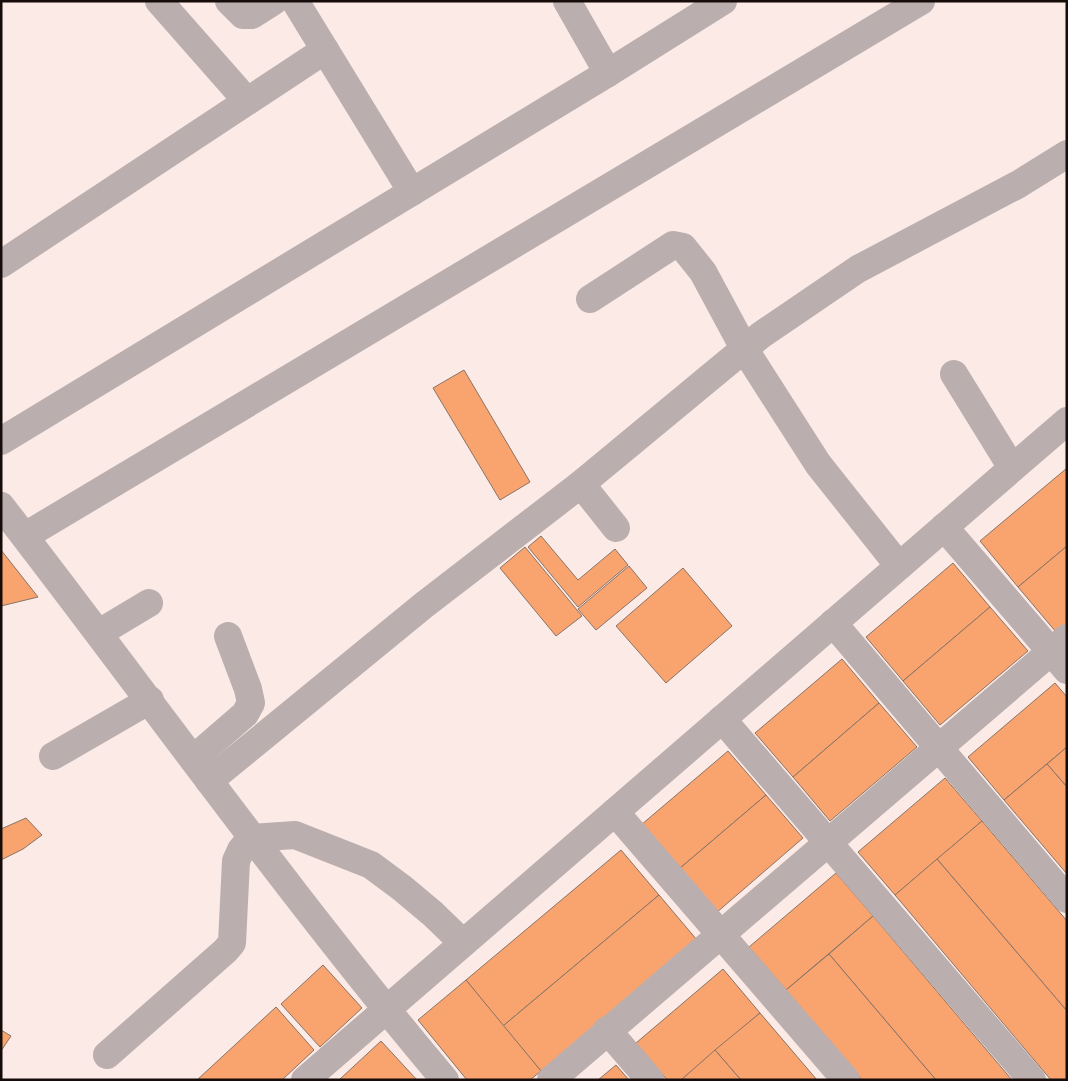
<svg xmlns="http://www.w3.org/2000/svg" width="1068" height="1081" viewBox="0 0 1068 1081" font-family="Manrope,sans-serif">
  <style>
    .building { fill: #f9a46f; stroke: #897366 }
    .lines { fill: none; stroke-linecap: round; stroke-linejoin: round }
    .minor { stroke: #bbaeae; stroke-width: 28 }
  </style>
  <rect width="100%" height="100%" fill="#fbeae5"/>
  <g class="building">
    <path d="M464,370L530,482L500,500L433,388Z"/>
    <path d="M1067,468V546L1018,587L980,541Z"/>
    <path d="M541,536L578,580L615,549L628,565L578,607L528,547Z"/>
    <path d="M1067,546V623L1056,632L1018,587Z"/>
    <path d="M525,547L582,616L556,636L500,568Z"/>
    <path d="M1,550L38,597L1,606Z"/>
    <path d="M953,563L990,607L903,681L866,637Z"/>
    <path d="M629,566L647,588L596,630L578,609Z"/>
    <path d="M683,568L732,626L666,683L616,626Z"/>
    <path d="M990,607L1028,651L940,725L903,681Z"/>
    <path d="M842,659L879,703L793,777L755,733Z"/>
    <path d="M1055,683L1067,697V747L1004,800L968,757Z"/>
    <path d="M879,703L917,747L830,821L793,777Z"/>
    <path d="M1067,747V787L1047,764Z"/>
    <path d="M728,751L766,795L679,869L641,825Z"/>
    <path d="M1047,764L1067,787V874L1004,800Z"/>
    <path d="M945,778L982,821L895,895L858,852Z"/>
    <path d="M766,795L803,838L716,913L679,869Z"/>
    <path d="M26,818L42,835L23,849L1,860V829Z"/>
    <path d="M982,821L1067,921V1011L937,859Z"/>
    <path d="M621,850L659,895L503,1026L466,980Z"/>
    <path d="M937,859L1067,1011V1080H1051L895,895Z"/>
    <path d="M836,873L873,916L786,990L749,947Z"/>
    <path d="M659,895L697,940L541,1071L503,1026Z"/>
    <path d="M873,916L1012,1080H936L829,954Z"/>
    <path d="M829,954L936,1080H862L786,990Z"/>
    <path d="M323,965L362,1008L320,1047L281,1004Z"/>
    <path d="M723,969L760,1013L681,1080H667L636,1043Z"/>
    <path d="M466,980L541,1071L530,1080H467L418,1020Z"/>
    <path d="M276,1007L314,1050L282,1080H197Z"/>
    <path d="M760,1013L817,1080H741L715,1050Z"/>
    <path d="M1,1030L11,1036L1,1051Z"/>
    <path d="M381,1041L417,1080H339Z"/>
    <path d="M715,1050L741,1080H681Z"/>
    <path d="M616,1065L629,1080H598Z"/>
  </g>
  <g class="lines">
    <g class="minor">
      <path d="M159,1L247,101"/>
      <path d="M229,1L243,15H252L274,1"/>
      <path d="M295,1L412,192"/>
      <path d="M567,1L608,73"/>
      <path d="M1,264L325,50"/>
      <path d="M590,299L673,245L683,247L703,272L745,350L818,464L899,566"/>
      <path d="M954,374L1012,468"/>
      <path d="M1,441L608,73L723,1"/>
      <path d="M581,484L616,528"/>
      <path d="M1,506C149,697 289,895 445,1080"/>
      <path d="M944,527L1067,670"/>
      <path d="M25,536L921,1"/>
      <path d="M833,623L1067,899"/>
      <path d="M99,633L149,603"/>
      <path d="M722,719L1032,1080"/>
      <path d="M53,756L150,700"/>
      <path d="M193,759L245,714L251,703L248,689L228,636"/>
      <path d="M209,781L424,605L581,484L761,335L858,269L1019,184L1067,154"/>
      <path d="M615,812L846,1080"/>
      <path d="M607,1030L650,1080"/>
      <path d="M107,1055L225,951L232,943L236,861L241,850L251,838L295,835L371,865L402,888L433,914L463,943"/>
      <path d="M305,1080L1067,421"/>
      <path d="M551,1080L1067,638"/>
    </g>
  </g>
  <rect width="1068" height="1081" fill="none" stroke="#160d0b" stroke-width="5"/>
</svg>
